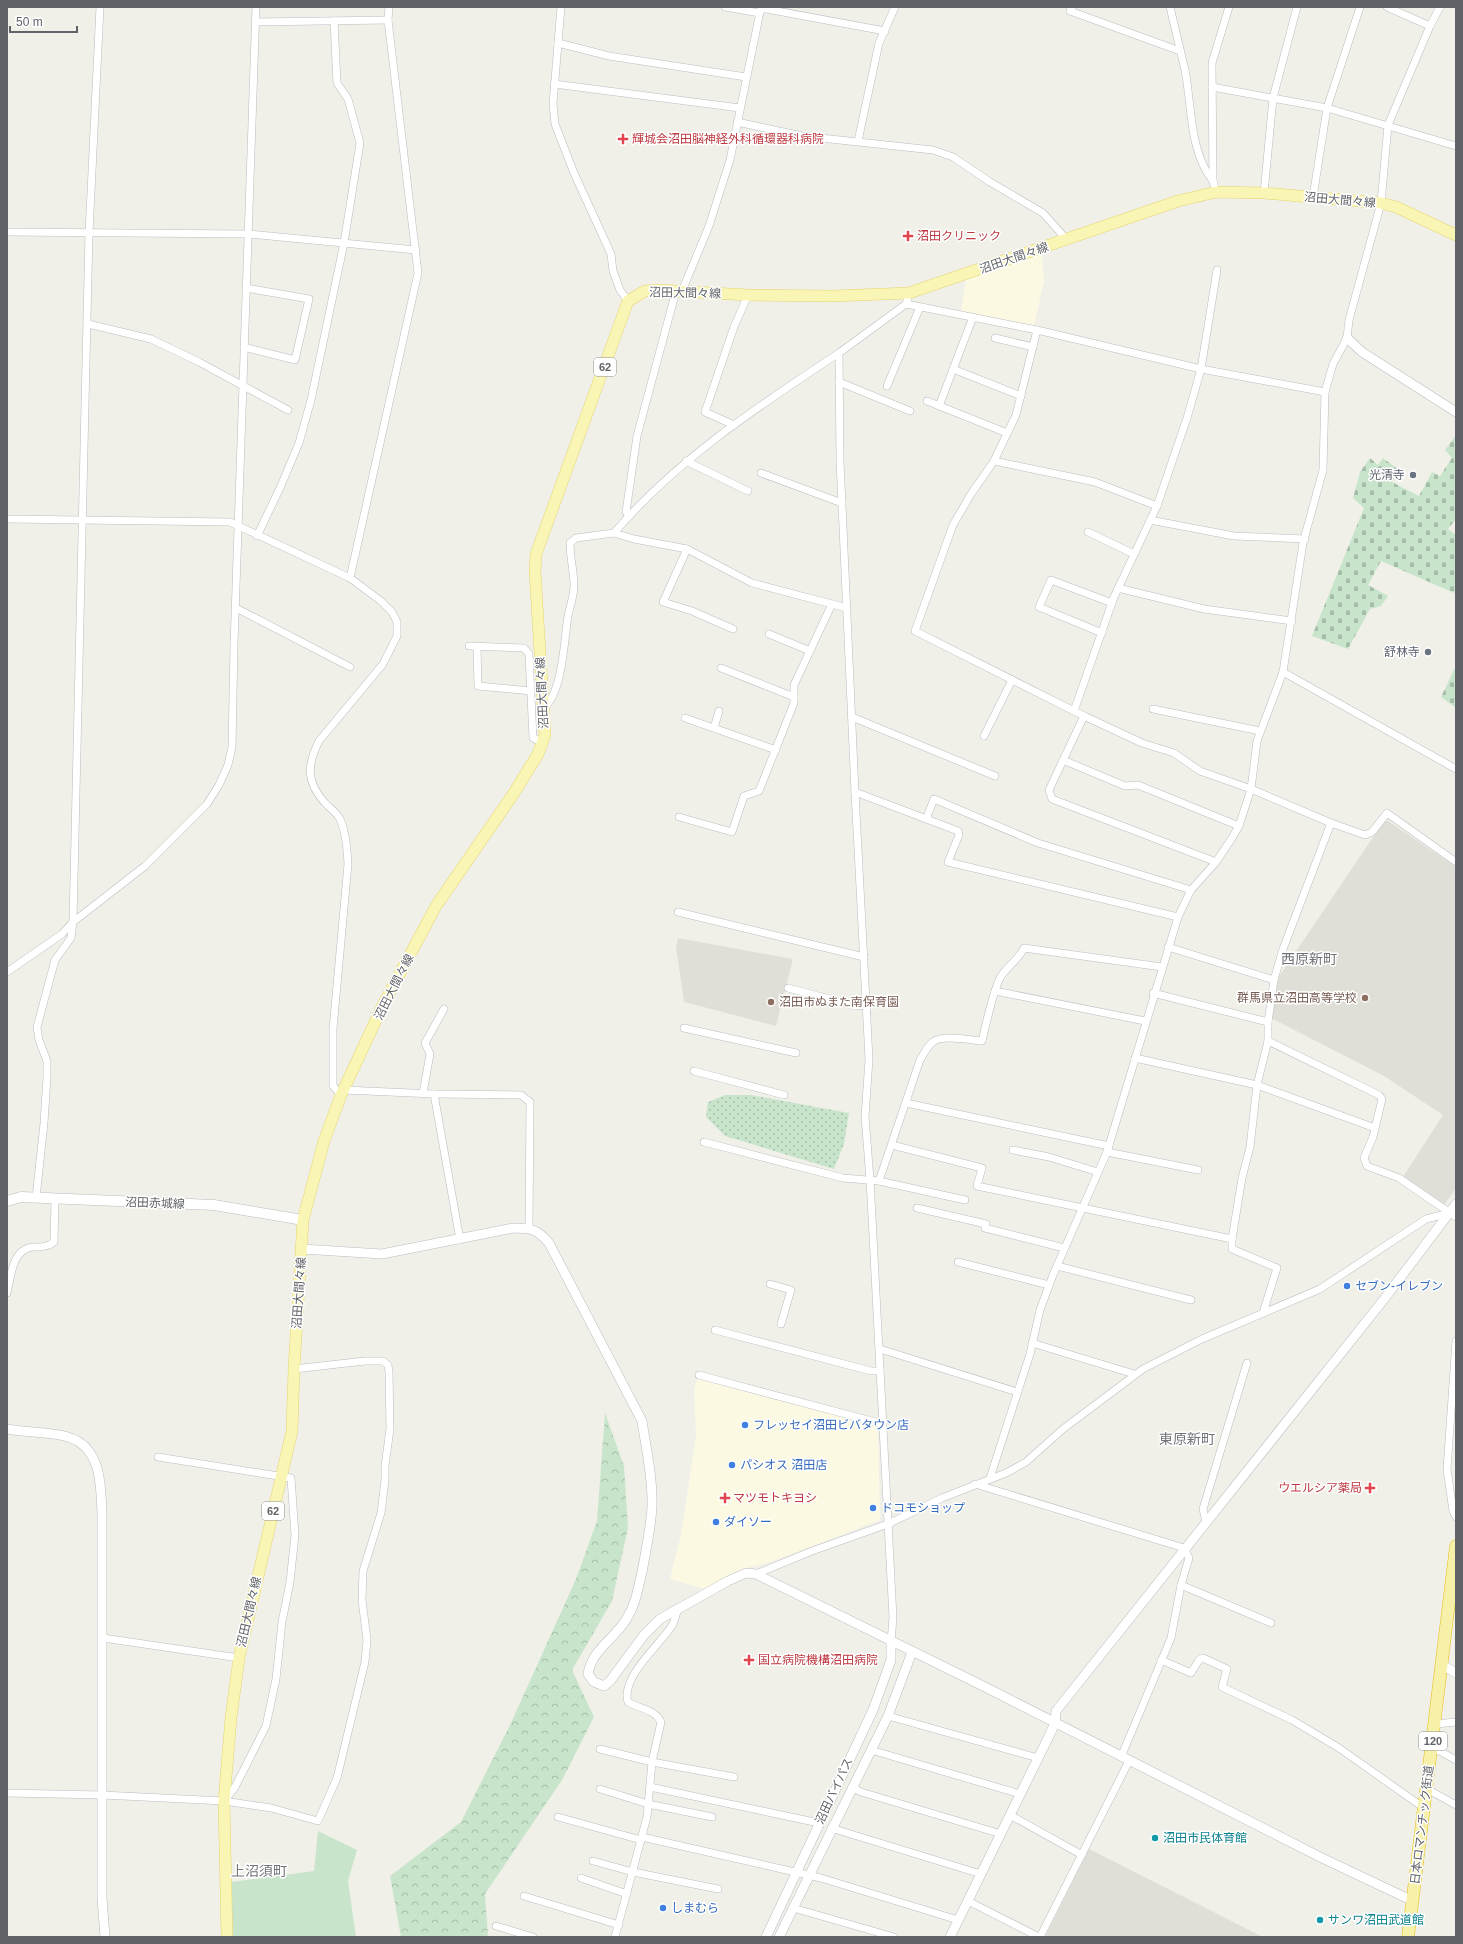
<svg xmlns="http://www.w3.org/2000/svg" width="1463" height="1944" viewBox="0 0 1463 1944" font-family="Helvetica,'Noto Sans JP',sans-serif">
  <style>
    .commercial { fill: #fcf9e2 }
    .education { fill: #e0dfd7 }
    .grass { fill: url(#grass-dots) }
    .forest { fill: url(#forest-crowns) }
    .cemetery { fill: url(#cemetery-stones) }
    .park { fill: #c8e5cb }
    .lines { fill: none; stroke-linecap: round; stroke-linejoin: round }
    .minor-casing { stroke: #babcc1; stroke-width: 8 }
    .tertiary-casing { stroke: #babcc1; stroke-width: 10 }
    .secondary-casing { stroke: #babbc0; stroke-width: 11 }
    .primary-casing { stroke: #e6d36c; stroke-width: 12 }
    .trunk-casing { stroke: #e5bd14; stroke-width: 13 }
    .minor { stroke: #fff; stroke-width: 7 }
    .tertiary { stroke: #fff; stroke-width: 9 }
    .secondary { stroke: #fff; stroke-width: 10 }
    .primary { stroke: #f9f6b5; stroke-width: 11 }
    .trunk { stroke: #f6f0a8; stroke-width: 12 }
    .health-dot { fill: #e0444e; stroke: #fff; stroke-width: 1.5 }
    .worship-dot { fill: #6b7280; stroke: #fff; stroke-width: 1.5 }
    .education-dot { fill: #8d6e63; stroke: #fff; stroke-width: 1.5 }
    .shop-dot { fill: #3f7fe0; stroke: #fff; stroke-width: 1.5 }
    .culture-dot { fill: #0f9aa8; stroke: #fff; stroke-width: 1.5 }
    .labels { text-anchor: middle; stroke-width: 3; stroke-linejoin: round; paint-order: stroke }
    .shield { fill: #fff; stroke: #909195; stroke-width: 1 }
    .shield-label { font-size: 11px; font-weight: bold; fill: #606267 }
    .health-label { font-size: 12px; fill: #be3a42; stroke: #fff; text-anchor: start }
    .street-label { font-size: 12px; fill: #606267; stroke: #fff }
    .worship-label { font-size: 12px; fill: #5b616d; stroke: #fff; text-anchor: end }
    .education-label { font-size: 12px; fill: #785e54; stroke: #fff; text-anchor: end }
    .shop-label { font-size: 12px; fill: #366cbe; stroke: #fff; text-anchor: start }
    .culture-label { font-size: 12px; fill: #0d838f; stroke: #fff; text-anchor: start }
    .quarter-label { font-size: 14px; fill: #717479; stroke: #fff }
  </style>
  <defs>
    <pattern id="grass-dots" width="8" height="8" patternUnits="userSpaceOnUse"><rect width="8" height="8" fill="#c8e5cb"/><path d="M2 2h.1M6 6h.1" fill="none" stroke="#a6bda9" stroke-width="1.8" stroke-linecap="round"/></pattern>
    <pattern id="forest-crowns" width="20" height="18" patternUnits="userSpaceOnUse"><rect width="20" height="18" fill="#c8e5cb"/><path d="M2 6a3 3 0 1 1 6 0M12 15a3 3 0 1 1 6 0" fill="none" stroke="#a6bda9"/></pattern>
    <pattern id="cemetery-stones" width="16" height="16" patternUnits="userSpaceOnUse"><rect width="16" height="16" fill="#c8e5cb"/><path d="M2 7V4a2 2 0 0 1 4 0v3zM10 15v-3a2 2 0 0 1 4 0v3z" fill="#a6bda9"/></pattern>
  </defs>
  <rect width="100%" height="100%" fill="#f0f0e9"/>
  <g class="commercial">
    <path d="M1042,254L1044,281L1034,326L961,312L966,280Z"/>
    <path d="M697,1379L874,1425L878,1429L880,1520L768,1563L746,1568L705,1589L670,1579L681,1535L696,1436L694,1389Z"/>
  </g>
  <g class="education">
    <path d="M1384,821H1388L1456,867V1188L1444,1205L1403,1177L1443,1115L1384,1076L1271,1018L1278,978Z"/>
    <path d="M678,938L793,959L776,1026L684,1002L676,947Z"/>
    <path d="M1089,1849L1263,1937H1045Z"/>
  </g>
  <path class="grass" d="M725,1095H751L849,1113L844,1144L834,1169L725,1136L706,1117L708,1102Z"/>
  <path class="forest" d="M605,1413L624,1466L628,1528L612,1601L572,1670L594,1717L562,1780L485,1894L488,1937H401L390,1876L461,1822L511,1723L576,1579L597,1521Z"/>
  <g class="cemetery">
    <path d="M1456,435V519L1448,529L1456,535V590L1454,593L1381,561L1368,585L1388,596L1381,606L1370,609L1348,649L1312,636L1364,508L1353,498L1360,472L1370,458L1378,465L1383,458L1399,470L1392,482L1419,496L1432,472L1440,476L1452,458L1445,450Z"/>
    <path d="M1456,666V708L1441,697Z"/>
  </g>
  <path class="park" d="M318,1831L357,1850L348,1881L356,1937H233L231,1882L314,1871Z"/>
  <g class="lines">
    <g class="minor-casing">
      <g id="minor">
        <path d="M561,7L553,104L555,124L574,173L611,254L613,271L620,290L628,301"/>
        <path d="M725,7L760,13"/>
        <path d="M1072,7L1070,11L1180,51"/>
        <path d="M1170,7C1175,28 1180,49 1185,70C1192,106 1189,151 1213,181"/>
        <path d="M1387,7L1430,26"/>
        <path d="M761,8L885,31"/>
        <path d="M256,22L388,20"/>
        <path d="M558,43L609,56L746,77"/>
        <path d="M554,84L740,108"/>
        <path d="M1212,87L1327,108L1456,146"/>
        <path d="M737,122L802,136L933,150L953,157L990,182L1043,213L1067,240"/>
        <path d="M858,141L879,43L895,7"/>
        <path d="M1216,192L1213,181L1212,63L1229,7"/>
        <path d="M1264,193L1273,98L1297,7"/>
        <path d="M1313,197L1327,108L1360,7"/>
        <path d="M7,232L248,234L416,250"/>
        <path d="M682,291L709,226L730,160L761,7"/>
        <path d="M906,304L1037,330L1201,369L1325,392"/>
        <path d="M88,324L151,339L199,362L288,410"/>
        <path d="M1037,330L1016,415L994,461L971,494L953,525L915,631L1084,716L1142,743L1174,753L1200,771L1251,789L1331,823L1365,835L1372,832L1387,813L1456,862"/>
        <path d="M995,338L1033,347"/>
        <path d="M244,347L295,360L309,299L246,288"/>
        <path d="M953,369L1021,396"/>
        <path d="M839,382L910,411"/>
        <path d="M887,386L920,307"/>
        <path d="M927,401L1007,433"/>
        <path d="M939,406L973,317"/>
        <path d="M734,425L705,412L734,327L748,295"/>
        <path d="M686,461L748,491"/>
        <path d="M994,461L1095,482L1157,506"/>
        <path d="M761,473L842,503"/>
        <path d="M629,516L626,512L637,436L676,291"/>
        <path d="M7,519L230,522L350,578L381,601L392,612L397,622V636L383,664L319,741C307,765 306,782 325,803C330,808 337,813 340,819C346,833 347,848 348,864L333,1029V1086L341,1095"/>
        <path d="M1150,520L1234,536L1305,539"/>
        <path d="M1088,532L1134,554"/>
        <path d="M614,533L634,539L687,549L752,583L847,608"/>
        <path d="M257,536L280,488L299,443L311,400L344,243L360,143L348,99L337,83L334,21"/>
        <path d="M687,549L663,602L692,611L733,629"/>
        <path d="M350,578L418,273L388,20L389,7"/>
        <path d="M1118,588L1204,609L1292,621"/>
        <path d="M236,608L350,667"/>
        <path d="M1102,633L1039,607L1051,580L1112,603"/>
        <path d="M769,634L810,651"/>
        <path d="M469,646L524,648L529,654L533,738L542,742"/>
        <path d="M477,647L478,686L531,691"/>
        <path d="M721,668L794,697"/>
        <path d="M1283,672L1456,769"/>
        <path d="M543,709C563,693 564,640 568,616C570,606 574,595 574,586C574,572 570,558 570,543L576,538L614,533C677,459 759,406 839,353"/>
        <path d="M1153,709L1260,731"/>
        <path d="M1074,711L1114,597L1157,506L1187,418L1201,369L1217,270"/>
        <path d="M1084,716L1049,790L1052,799L1216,862"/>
        <path d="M852,717L995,776"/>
        <path d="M685,718L776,750"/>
        <path d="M714,728L719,711"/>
        <path d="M984,736L1012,680"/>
        <path d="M1063,760L1125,786L1138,785L1239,826"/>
        <path d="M855,792L958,831L959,835L948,862L1178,917"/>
        <path d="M679,817L732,832L744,796L759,791L794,703V685L832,604"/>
        <path d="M926,819L934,799L1038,843L1191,890"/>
        <path d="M678,912L864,957"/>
        <path d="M1168,947L1274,980"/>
        <path d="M7,972L62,934L73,922L145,866L207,804L219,785L228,765L232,747L234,645L256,7"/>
        <path d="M788,988L856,1006L866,1005"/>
        <path d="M995,991L1145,1021"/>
        <path d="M1153,993L1268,1022"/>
        <path d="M684,1028L796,1053"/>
        <path d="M1268,1041L1379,1095L1382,1099L1373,1137L1364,1158L1367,1166L1399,1178L1456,1217"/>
        <path d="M1135,1058L1257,1085L1375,1128"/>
        <path d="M694,1071L784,1095"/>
        <path d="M344,1090L434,1094L460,1240"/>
        <path d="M423,1093L430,1054L425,1043L444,1009"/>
        <path d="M434,1094L521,1095L530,1102L529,1228"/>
        <path d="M906,1103L1109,1146"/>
        <path d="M704,1142L843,1178L879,1181L920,1060C924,1054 927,1046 933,1042C941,1034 970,1040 982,1041C987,1021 991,999 999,980C1005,967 1018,961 1024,948L1162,967"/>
        <path d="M892,1145L982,1168L977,1186L1232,1239"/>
        <path d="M1013,1150L1049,1157L1098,1172"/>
        <path d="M1107,1152L1198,1170"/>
        <path d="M879,1181L965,1200"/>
        <path d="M36,1198L44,1123L47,1077V1061L39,1040L37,1027L55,960L71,938L73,922L89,233L100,7"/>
        <path d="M917,1208L986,1224L985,1228L1064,1248"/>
        <path d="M958,1262L1049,1285"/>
        <path d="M1057,1266L1191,1300"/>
        <path d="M770,1284L791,1290L781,1324"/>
        <path d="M7,1293C11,1276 12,1249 33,1247C41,1247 48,1247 54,1242L55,1199"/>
        <path d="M1263,1313L1277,1268L1232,1249V1239L1242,1178L1250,1147L1257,1085L1268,1041V1022L1274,980L1283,949L1331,823"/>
        <path d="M715,1330L871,1371H880"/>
        <path d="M1456,1341L1447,1469L1453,1511L1456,1517"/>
        <path d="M1032,1343L1134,1374"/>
        <path d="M880,1349L1017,1392"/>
        <path d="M699,1375L883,1424"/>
        <path d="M158,1457L291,1478L295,1535L290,1582L282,1622L276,1679L266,1726L235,1787L225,1800"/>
        <path d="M990,1478L1030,1354L1040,1310L1053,1275L1107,1152L1178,917L1191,890L1216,862L1232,838L1239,826L1251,789L1257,741L1283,672L1303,543L1323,470L1325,392L1333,364L1347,338L1349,320L1381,203L1388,125L1430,26L1440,7"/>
        <path d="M975,1484L1184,1548L1189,1558L1181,1585L1171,1638L1121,1757"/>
        <path d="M1206,1522L1203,1509L1247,1363"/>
        <path d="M756,1574L812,1551L888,1524L942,1498L1006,1473L1026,1462L1063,1429L1143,1369L1202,1339L1320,1289L1426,1219L1450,1213"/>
        <path d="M1181,1585L1271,1623"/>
        <path d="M103,1638L239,1658"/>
        <path d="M891,1642L893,1618L870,1179L865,1117L869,1059L855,792L840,461L839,353L906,304L909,293"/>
        <path d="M1161,1660L1191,1673L1199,1660L1203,1658L1227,1669L1222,1687L1292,1720L1339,1748L1424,1808"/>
        <path d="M888,1716L1038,1758"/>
        <path d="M1435,1724L1456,1722"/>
        <path d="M1432,1747L1456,1760"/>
        <path d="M600,1749L652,1762L734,1777"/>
        <path d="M871,1750L1020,1794"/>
        <path d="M650,1787L819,1823"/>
        <path d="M852,1787L861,1792L1001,1834"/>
        <path d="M600,1789L648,1804L712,1817"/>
        <path d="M1427,1789L1456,1805"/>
        <path d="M7,1793L102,1795L224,1801L271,1808L318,1821L337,1778L365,1662L367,1640L362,1600L363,1571L381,1513L385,1480V1466L390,1429L389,1372L388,1365L383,1361H365L294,1369"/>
        <path d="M1010,1815L1082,1855"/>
        <path d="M558,1817L641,1840"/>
        <path d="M831,1828L981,1874"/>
        <path d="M642,1837L821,1878L958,1920"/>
        <path d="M593,1861L633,1872L718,1889"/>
        <path d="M581,1878L627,1894"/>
        <path d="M524,1896L619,1925"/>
        <path d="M968,1901L1039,1937"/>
        <path d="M793,1908L894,1937"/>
        <path d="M496,1926L533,1937"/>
        <path d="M615,1937L647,1817L652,1762L661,1722C655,1709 639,1709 628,1702C620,1677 662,1643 673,1624C675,1619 676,1614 678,1609"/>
        <path d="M1040,1937L1129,1761"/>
      </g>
    </g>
    <g class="tertiary-casing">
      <g id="tertiary">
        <path d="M1347,338L1362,352L1456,412"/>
        <path d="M302,1249L382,1254L513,1228C531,1228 537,1229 549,1243L642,1421C646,1448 653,1478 652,1506C651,1528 646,1550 642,1572C638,1588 636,1604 627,1618C616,1638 592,1649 588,1674L594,1682L604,1686L610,1681L644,1635L660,1619L728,1581L746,1573L756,1574L985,1687L1322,1858L1413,1901"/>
        <path d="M7,1429C27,1433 49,1431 68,1437C102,1447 101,1487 102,1516V1898L105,1937"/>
        <path d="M1442,1665L1456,1673"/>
        <path d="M766,1937L873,1710L891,1660V1642"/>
        <path d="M779,1937L888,1716L912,1652"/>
        <path d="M950,1937L1049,1736L1055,1723L1056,1711L1385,1298L1456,1204"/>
      </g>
    </g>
    <g class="secondary-casing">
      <path id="secondary" d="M7,1201L21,1197L214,1205L303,1220"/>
    </g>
    <g class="primary-casing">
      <path id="primary" d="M227,1937L224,1801L231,1718L239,1658L292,1431L294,1369L303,1220L324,1141L341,1095L383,1005L436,906L512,796L538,754L545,735L535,571L536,554L628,301L645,291L658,290L748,295L833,296L909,293L1178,201L1216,192L1264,193L1381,203L1396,207L1456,235"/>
    </g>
    <g class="trunk-casing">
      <path id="trunk" d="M1408,1937L1456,1546"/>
    </g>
    <use href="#minor" class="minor"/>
    <use href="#tertiary" class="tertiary"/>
    <use href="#secondary" class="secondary"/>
    <use href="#primary" class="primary"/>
    <use href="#trunk" class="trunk"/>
  </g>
  <g class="health-dot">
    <path d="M621 133h4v4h4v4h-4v4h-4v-4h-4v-4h4z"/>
    <path d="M906 230h4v4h4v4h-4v4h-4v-4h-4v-4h4z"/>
    <path d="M1368 1482h4v4h4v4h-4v4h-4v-4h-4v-4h4z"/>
    <path d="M723 1492h4v4h4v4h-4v4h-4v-4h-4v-4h4z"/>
    <path d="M747 1654h4v4h4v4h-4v4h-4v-4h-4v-4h4z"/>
  </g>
  <g class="worship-dot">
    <circle cx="1413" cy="475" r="4"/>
    <circle cx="1428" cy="652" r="4"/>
  </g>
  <g class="education-dot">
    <circle cx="1365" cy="998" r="4"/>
    <circle cx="771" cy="1002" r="4"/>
  </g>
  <g class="shop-dot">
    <circle cx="1347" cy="1286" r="4"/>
    <circle cx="745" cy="1425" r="4"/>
    <circle cx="732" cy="1465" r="4"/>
    <circle cx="873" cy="1508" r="4"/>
    <circle cx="716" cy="1522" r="4"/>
    <circle cx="663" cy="1908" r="4"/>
  </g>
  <g class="culture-dot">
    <circle cx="1155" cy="1838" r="4"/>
    <circle cx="1320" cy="1920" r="4"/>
  </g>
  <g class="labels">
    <g class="shield">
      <rect x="594" y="358" width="22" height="18" rx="3"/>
      <rect x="262" y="1502" width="22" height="18" rx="3"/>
      <rect x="1419" y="1732" width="28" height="18" rx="3"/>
    </g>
    <g class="shield-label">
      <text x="605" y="371">62</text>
      <text x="273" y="1515">62</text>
      <text x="1433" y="1745">120</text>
    </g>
    <g class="health-label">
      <text x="632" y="143">輝城会沼田脳神経外科循環器科病院</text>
      <text x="917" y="240">沼田クリニック</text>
      <text x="1362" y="1492" text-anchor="end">ウエルシア薬局</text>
      <text x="733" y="1502">マツモトキヨシ</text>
      <text x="758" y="1664">国立病院機構沼田病院</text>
    </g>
    <g class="street-label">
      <text transform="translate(1340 200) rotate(5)" y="4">沼田大間々線</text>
      <text transform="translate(1014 258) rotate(-19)" y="4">沼田大間々線</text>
      <text transform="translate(685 293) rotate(1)" y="4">沼田大間々線</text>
      <text transform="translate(542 693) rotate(-93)" y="4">沼田大間々線</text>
      <text transform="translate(394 987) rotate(-63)" y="4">沼田大間々線</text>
      <text transform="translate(155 1203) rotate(2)" y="4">沼田赤城線</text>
      <text transform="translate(299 1293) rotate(-86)" y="4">沼田大間々線</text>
      <text transform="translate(249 1612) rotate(-77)" y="4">沼田大間々線</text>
      <text transform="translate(834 1791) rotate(-65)" y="4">沼田バイパス</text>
      <text transform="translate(1422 1825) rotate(-83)" y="4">日本ロマンチック街道</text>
    </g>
    <g class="worship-label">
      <text x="1405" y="479">光清寺</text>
      <text x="1420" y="656">舒林寺</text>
    </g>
    <g class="education-label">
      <text x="1357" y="1002">群馬県立沼田高等学校</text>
      <text x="779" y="1006" text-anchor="start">沼田市ぬまた南保育園</text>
    </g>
    <g class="shop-label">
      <text x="1355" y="1290">セブン-イレブン</text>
      <text x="753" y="1429">フレッセイ沼田ビバタウン店</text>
      <text x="740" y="1469">パシオス 沼田店</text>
      <text x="881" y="1512">ドコモショップ</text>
      <text x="724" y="1526">ダイソー</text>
      <text x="671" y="1912">しまむら</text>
    </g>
    <g class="culture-label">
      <text x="1163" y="1842">沼田市民体育館</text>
      <text x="1328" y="1924">サンワ沼田武道館</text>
    </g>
    <g class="quarter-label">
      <text x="1309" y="964">西原新町</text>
      <text x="1187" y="1444">東原新町</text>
      <text x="259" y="1876">上沼須町</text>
    </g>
  </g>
  <rect width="1463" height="1944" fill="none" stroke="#606267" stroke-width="16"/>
  <path d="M10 26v6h67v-6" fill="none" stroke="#606267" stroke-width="2"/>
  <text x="16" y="26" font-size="12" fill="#606267" stroke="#ffffff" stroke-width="3" paint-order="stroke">50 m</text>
</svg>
